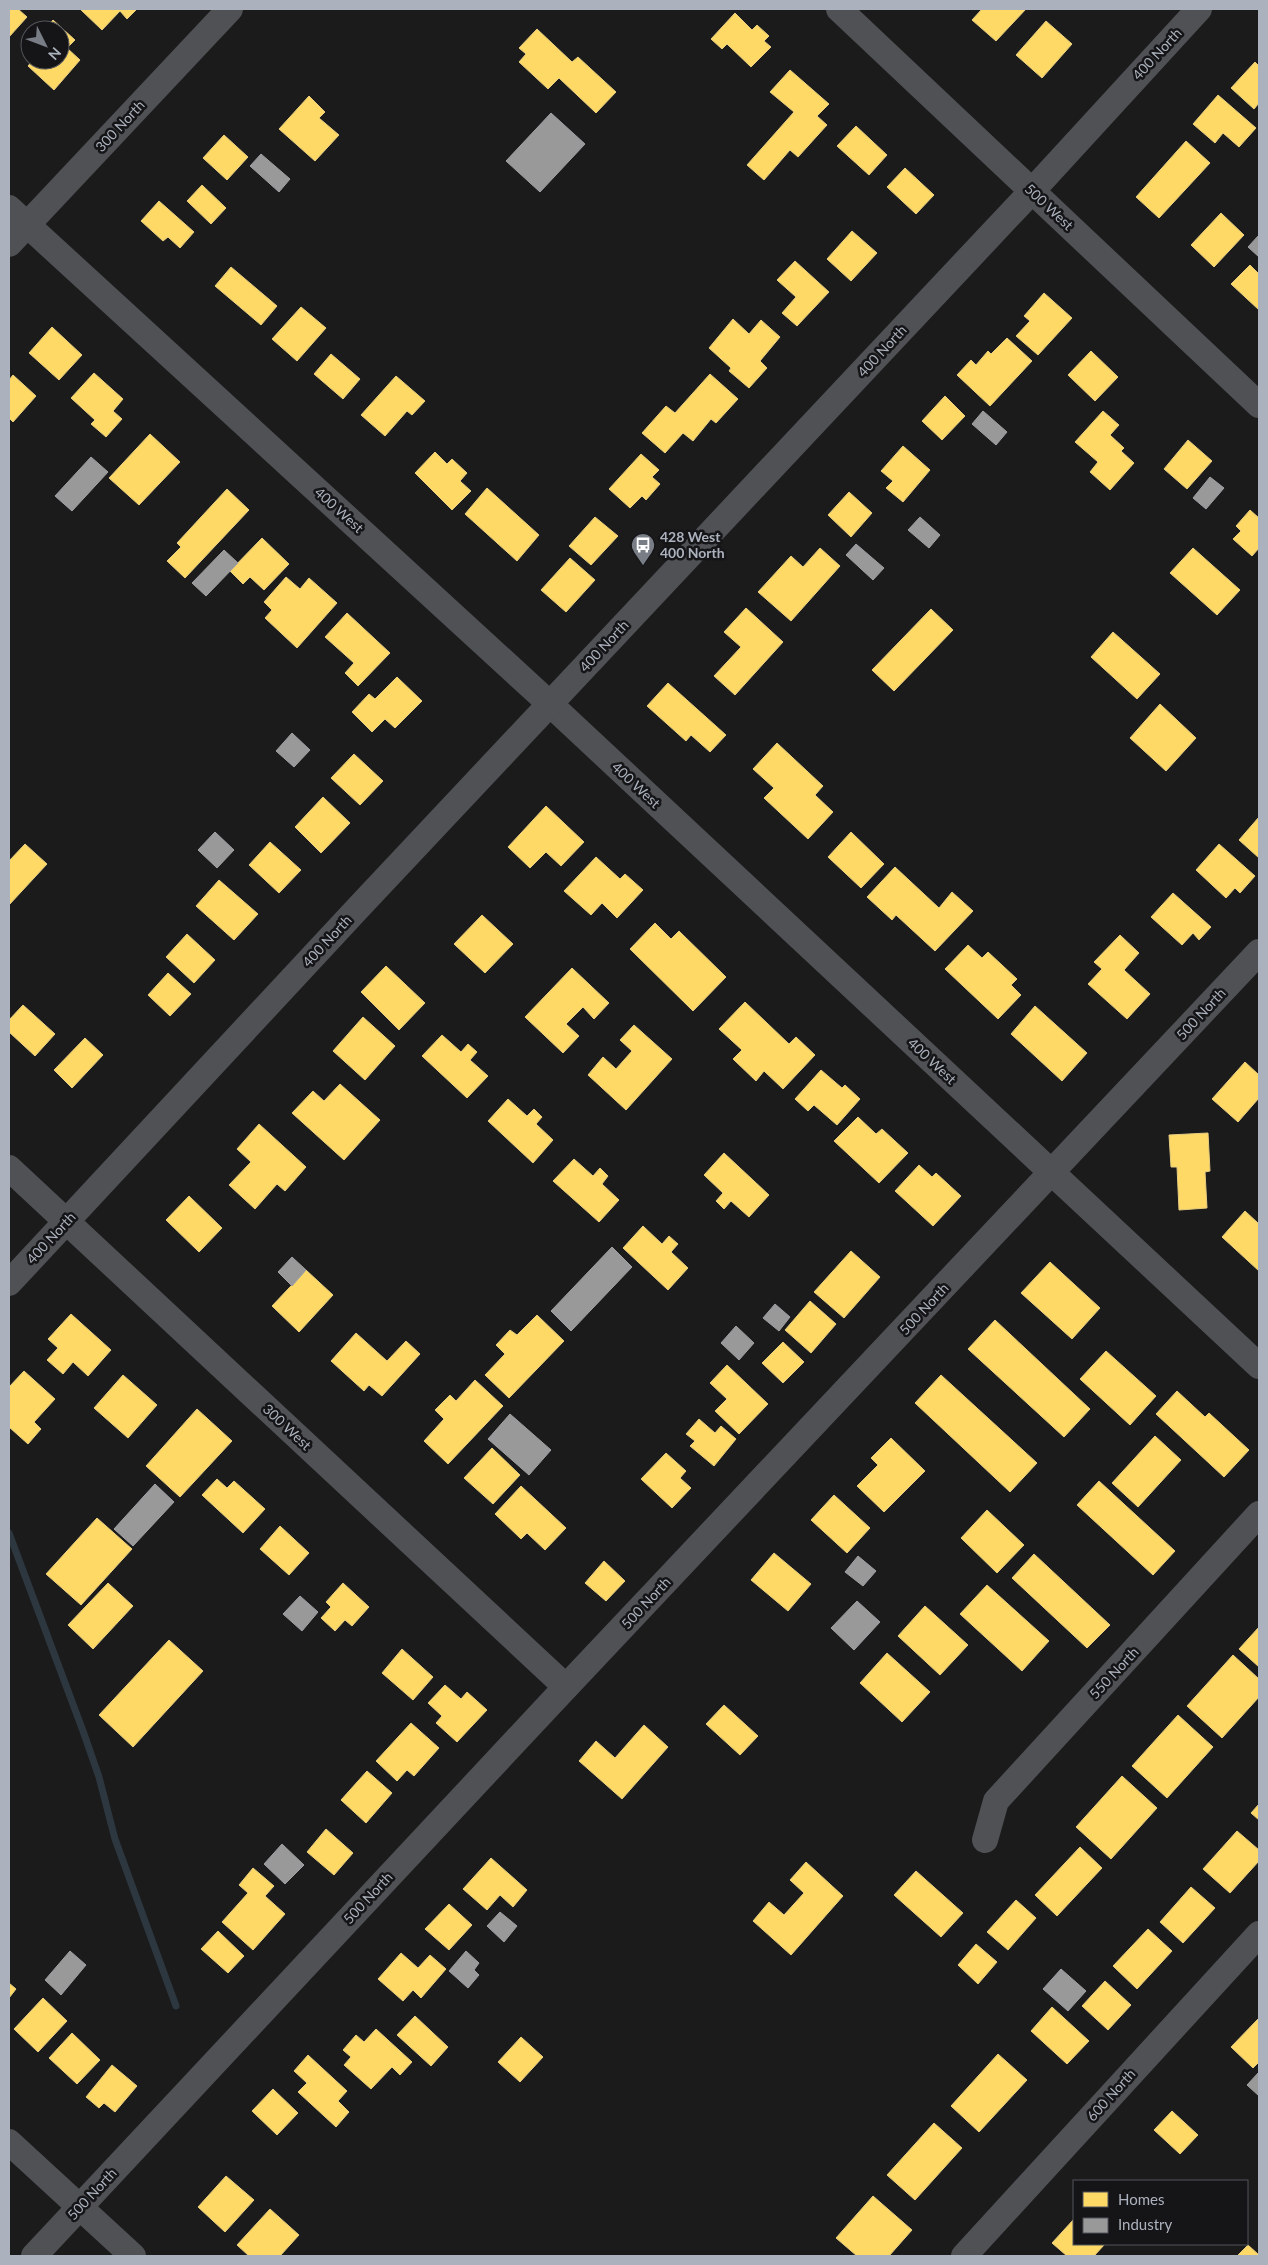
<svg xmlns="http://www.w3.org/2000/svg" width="1268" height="2265" viewBox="0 0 1268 2265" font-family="Lato,sans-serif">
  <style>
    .homes { fill: #ffd966; stroke: #e6cd80 }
    .industry { fill: #999; stroke: #9fa0a4 }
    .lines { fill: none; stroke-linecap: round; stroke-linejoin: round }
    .stream { stroke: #2d373f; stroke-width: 7 }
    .street { stroke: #4f5155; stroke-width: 26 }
    .labels { text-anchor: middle; stroke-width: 5; stroke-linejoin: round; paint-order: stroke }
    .street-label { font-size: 14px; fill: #acb2bd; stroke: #151518 }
    .poi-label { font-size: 14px; font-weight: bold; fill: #acb2bd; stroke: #151518; text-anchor: start }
  </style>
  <rect width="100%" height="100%" fill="#1b1b1c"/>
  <g class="homes">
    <path d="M9,9H18L27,17L9,37Z"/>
    <path d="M80,9H137L127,19L120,11L102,30Z"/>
    <path d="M982,9H1026L996,41L972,20Z"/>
    <path d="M735,13L752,30L757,25L769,36L764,41L771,47L751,67L727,44L722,49L711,39Z"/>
    <path d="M53,20L75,40L67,48L80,60L54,90L28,66L33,60H60V30H43Z"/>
    <path d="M1046,21L1072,44L1042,78L1016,55Z"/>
    <path d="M537,29L572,62L578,57L616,92L596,113L559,78L548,89L519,62L526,54L519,48Z"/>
    <path d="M1255,62L1259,66V103L1254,109L1231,88Z"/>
    <path d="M790,70L829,104L817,116L827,125L798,157L790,150L764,180L747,165L794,112L770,92Z"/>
    <path d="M1218,95L1256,128L1239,147L1223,133L1215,143L1193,124Z"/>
    <path d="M309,96L325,112L319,118L339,135L315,161L279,129Z"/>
    <path d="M856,126L887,155L869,175L837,146Z"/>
    <path d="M224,135L248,157L227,180L203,158Z"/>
    <path d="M1186,141L1210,163L1159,218L1136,197Z"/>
    <path d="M905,168L934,195L916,214L887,187Z"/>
    <path d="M202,185L226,208L211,224L187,201Z"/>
    <path d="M159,201L194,232L180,248L168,237L163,241L141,221Z"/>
    <path d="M1221,213L1244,235L1214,267L1191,245Z"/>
    <path d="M852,231L877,253L851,281L827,259Z"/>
    <path d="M795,261L829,292L797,326L782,313L796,297L777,280Z"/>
    <path d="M1250,265L1259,274V310L1231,284Z"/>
    <path d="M231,267L277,306L261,325L215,286Z"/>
    <path d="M1044,293L1072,318L1038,355L1016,336L1030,321L1024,316Z"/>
    <path d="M301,307L326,328L297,361L272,339Z"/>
    <path d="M733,319L749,334L761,320L780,337L760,361L767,368L749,388L729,371L731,368L709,348Z"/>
    <path d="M52,327L82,355L59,380L29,353Z"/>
    <path d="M1007,338L1032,361L990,406L957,375L971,360L976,365L988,351L991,354Z"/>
    <path d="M1091,351L1118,377L1095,401L1068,375Z"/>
    <path d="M331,354L360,379L343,399L314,374Z"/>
    <path d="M94,373L123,399L113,411L122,419L106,437L91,424L95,420L71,398Z"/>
    <path d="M710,374L738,399L716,423L711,419L693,441L683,433L665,453L642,433L666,406L675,413Z"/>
    <path d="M13,375L36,396L13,422L9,418V380Z"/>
    <path d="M396,376L425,401L412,415L407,411L385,436L361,415Z"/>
    <path d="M945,396L965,416L942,440L922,421Z"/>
    <path d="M1103,411L1119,425L1110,435L1124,448L1121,451L1134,463L1110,490L1090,472L1098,462L1075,442Z"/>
    <path d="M150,434L180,462L139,505L109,478Z"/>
    <path d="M1188,440L1212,461L1187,489L1164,469Z"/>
    <path d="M903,446L930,470L903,502L886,488L893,481L881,471Z"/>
    <path d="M435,452L447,464L452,459L467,473L460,481L471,491L452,510L415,473Z"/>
    <path d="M641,454L659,470L652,477L660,484L646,500L642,496L630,508L609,489Z"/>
    <path d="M487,488L539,535L517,561L465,514Z"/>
    <path d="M227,489L249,510L185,578L167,561L181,547L177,543Z"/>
    <path d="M849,492L872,513L851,537L828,515Z"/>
    <path d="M1250,510L1259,518V548L1252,556L1233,539L1241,531L1236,526Z"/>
    <path d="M595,517L618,536L591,565L569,546Z"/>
    <path d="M262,538L289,564L264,590L250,577L243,584L230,571Z"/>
    <path d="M820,548L840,566L791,621L758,592L791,556L803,567Z"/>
    <path d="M1193,548L1240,590L1217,615L1170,573Z"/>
    <path d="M570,558L595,580L566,612L541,590Z"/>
    <path d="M286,577L300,589L309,578L337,603L297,648L265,618L272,610L264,602Z"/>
    <path d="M746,608L783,642L735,695L714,676L741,647L724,632Z"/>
    <path d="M931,609L953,630L894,691L872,670Z"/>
    <path d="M347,613L390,653L358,686L345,673L354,663L325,637Z"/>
    <path d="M1113,632L1160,674L1137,699L1091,657Z"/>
    <path d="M397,677L422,701L395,728L385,719L372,732L352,712L369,694L375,699Z"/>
    <path d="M668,683L726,735L710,752L691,735L686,741L647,706Z"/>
    <path d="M1160,704L1196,738L1166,771L1130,738Z"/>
    <path d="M777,743L823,786L815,795L833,812L808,839L764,798L774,788L753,769Z"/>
    <path d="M354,754L383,781L360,805L331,778Z"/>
    <path d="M323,797L350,823L321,853L295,827Z"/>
    <path d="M546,806L584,842L561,866L546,852L530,868L508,847Z"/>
    <path d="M1259,817V858L1239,840Z"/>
    <path d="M851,832L884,864L861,888L828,857Z"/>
    <path d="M270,842L301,870L279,893L249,865Z"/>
    <path d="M25,844L47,864L9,905V861Z"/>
    <path d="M1219,844L1255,876L1240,893L1235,888L1226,898L1196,870Z"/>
    <path d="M596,857L620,879L625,874L643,890L617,918L602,903L591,915L564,891Z"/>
    <path d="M895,867L939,908L952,892L973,911L935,951L896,915L892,920L867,897Z"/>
    <path d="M219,880L258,914L234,940L196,906Z"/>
    <path d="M1173,893L1211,927L1199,940L1193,933L1182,945L1151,917Z"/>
    <path d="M482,915L513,944L485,973L454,944Z"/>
    <path d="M655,923L671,939L679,931L726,977L693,1011L630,949Z"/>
    <path d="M187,934L215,960L194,983L166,957Z"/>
    <path d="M1120,935L1139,953L1124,970L1150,994L1127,1019L1088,984L1102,969L1094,962Z"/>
    <path d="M968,945L982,958L988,952L1017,979L1011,985L1021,995L998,1019L945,969Z"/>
    <path d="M386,966L425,1003L399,1030L361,992Z"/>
    <path d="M572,968L609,1003L594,1019L583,1007L566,1024L579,1036L563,1053L525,1017Z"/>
    <path d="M168,973L191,994L170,1016L148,995Z"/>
    <path d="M745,1002L789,1044L796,1037L815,1055L783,1089L764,1071L756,1081L733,1059L742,1050L719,1029Z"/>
    <path d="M23,1005L55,1034L35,1056L9,1032V1020Z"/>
    <path d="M1035,1006L1087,1053L1062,1081L1011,1034Z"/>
    <path d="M363,1017L395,1046L365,1080L333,1051Z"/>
    <path d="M634,1025L672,1059L626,1110L588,1075L603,1057L616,1069L632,1051L620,1040Z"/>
    <path d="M442,1035L461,1052L468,1044L477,1052L470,1060L488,1076L467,1098L422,1056Z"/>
    <path d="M85,1038L103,1055L72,1088L54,1070Z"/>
    <path d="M1245,1062L1259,1075V1098L1238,1122L1212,1099Z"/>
    <path d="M821,1070L842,1088L845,1085L860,1099L837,1125L814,1105L808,1111L795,1099Z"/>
    <path d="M340,1084L380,1120L344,1160L292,1113L313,1091L324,1101Z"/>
    <path d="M508,1099L527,1116L534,1109L542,1117L536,1124L553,1140L533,1163L488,1121Z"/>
    <path d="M858,1117L876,1134L882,1129L908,1153L879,1183L834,1141Z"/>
    <path d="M259,1124L306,1167L285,1191L277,1184L255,1209L229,1185L251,1162L237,1149Z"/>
    <path d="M1208,1133L1210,1171L1205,1172L1207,1208L1179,1210L1177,1167H1171L1169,1135Z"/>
    <path d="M724,1153L769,1195L749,1217L731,1201L724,1209L716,1201L723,1193L704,1175Z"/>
    <path d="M574,1159L593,1176L600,1168L608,1176L602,1184L619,1200L599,1222L553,1181Z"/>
    <path d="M919,1165L932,1177L936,1173L961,1196L933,1226L895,1191Z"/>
    <path d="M189,1196L222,1228L199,1252L166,1220Z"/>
    <path d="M1245,1211L1259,1224V1271L1222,1237Z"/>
    <path d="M643,1226L662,1244L669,1236L678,1244L671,1252L688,1268L668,1290L623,1248Z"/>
    <path d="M851,1251L880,1277L844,1318L814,1292Z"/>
    <path d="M1050,1262L1100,1308L1072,1339L1021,1293Z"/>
    <path d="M306,1270L333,1295L299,1332L272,1306Z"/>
    <path d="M810,1301L836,1324L811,1353L785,1330Z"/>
    <path d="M71,1314L111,1350L88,1376L73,1362L63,1374L47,1360L58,1348L48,1339Z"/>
    <path d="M537,1315L564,1341L509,1398L485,1375L505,1354L496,1345L510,1330L517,1335Z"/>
    <path d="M995,1320L1090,1409L1064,1437L968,1349Z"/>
    <path d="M356,1333L387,1361L406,1341L420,1354L382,1396L369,1385L364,1391L331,1361Z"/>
    <path d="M783,1342L804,1362L783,1383L762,1363Z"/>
    <path d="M1106,1351L1156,1396L1130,1425L1080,1379Z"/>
    <path d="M727,1365L768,1404L739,1434L715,1411L727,1399L710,1383Z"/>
    <path d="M24,1371L55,1399L34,1422L41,1429L28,1444L9,1427V1387Z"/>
    <path d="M123,1375L157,1405L128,1438L94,1408Z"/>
    <path d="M941,1375L1037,1463L1010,1492L915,1403Z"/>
    <path d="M475,1380L503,1406L448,1464L424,1441L444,1419L435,1410L450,1395L456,1401Z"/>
    <path d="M1177,1391L1205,1417L1209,1413L1249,1450L1224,1477L1156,1414Z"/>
    <path d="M197,1409L232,1441L180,1497L146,1466Z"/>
    <path d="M699,1419L715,1433L721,1426L736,1439L714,1466L690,1446L695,1441L686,1434Z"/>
    <path d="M1155,1436L1181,1460L1138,1507L1112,1483Z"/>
    <path d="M891,1438L925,1471L884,1512L857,1486L878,1465L871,1458Z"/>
    <path d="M492,1448L520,1475L493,1504L464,1478Z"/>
    <path d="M666,1453L686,1471L680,1478L691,1488L672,1508L641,1479Z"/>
    <path d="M217,1479L227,1488L234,1481L265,1509L243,1533L202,1495Z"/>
    <path d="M1099,1481L1175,1551L1153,1575L1077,1505Z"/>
    <path d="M521,1486L566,1528L545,1550L527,1533L521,1539L495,1514Z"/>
    <path d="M834,1495L870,1528L847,1553L811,1520Z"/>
    <path d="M987,1510L1024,1545L997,1573L961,1538Z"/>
    <path d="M97,1518L132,1549L81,1605L46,1574Z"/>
    <path d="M280,1526L309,1553L289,1575L260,1549Z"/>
    <path d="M774,1553L811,1584L788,1611L751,1580Z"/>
    <path d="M1034,1554L1110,1625L1087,1648L1012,1578Z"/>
    <path d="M604,1561L625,1581L606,1601L585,1583Z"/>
    <path d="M108,1583L133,1606L93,1649L68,1625Z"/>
    <path d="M343,1583L369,1607L352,1626L345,1620L335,1631L321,1618L331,1607L326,1602Z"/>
    <path d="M987,1585L1049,1641L1022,1671L960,1614Z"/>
    <path d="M925,1606L968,1645L940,1675L898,1636Z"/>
    <path d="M1259,1627V1667L1239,1649Z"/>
    <path d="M169,1640L203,1671L133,1747L99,1715Z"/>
    <path d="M402,1649L433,1677L413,1700L382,1673Z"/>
    <path d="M887,1653L930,1692L902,1722L860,1683Z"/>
    <path d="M1233,1655L1259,1679V1697L1222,1738L1187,1706Z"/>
    <path d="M445,1685L461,1699L467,1692L487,1710L457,1742L436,1723L442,1716L428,1703Z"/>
    <path d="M724,1705L758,1736L740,1755L706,1724Z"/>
    <path d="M1178,1715L1213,1747L1167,1798L1132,1766Z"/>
    <path d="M411,1723L439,1748L414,1776L407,1770L397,1781L376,1761Z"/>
    <path d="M644,1725L668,1747L622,1799L579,1761L596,1741L615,1758Z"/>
    <path d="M367,1771L392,1793L366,1823L341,1800Z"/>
    <path d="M1122,1776L1157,1808L1111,1859L1076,1827Z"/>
    <path d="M1259,1804V1820L1251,1813Z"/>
    <path d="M326,1829L353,1853L334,1875L307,1852Z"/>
    <path d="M1237,1831L1259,1850V1861L1230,1893L1203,1869Z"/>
    <path d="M1080,1847L1102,1868L1057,1916L1035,1895Z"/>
    <path d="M491,1858L527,1890L513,1907L500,1895L487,1910L463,1889Z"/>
    <path d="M806,1862L843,1896L791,1955L753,1921L769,1902L784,1915L804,1893L790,1880Z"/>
    <path d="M253,1868L274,1886L265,1896L285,1914L253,1950L222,1922L248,1893L239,1885Z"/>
    <path d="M916,1871L963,1913L941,1937L894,1895Z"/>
    <path d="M1191,1887L1215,1908L1183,1943L1160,1922Z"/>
    <path d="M1016,1900L1036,1918L1008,1950L987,1932Z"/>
    <path d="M449,1904L472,1925L449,1950L425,1929Z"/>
    <path d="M1148,1929L1172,1951L1137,1989L1113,1966Z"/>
    <path d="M218,1931L244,1956L228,1973L201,1949Z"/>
    <path d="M976,1944L997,1962L978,1984L958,1965Z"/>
    <path d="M401,1953L418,1968L430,1955L446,1969L421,1998L413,1990L403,2001L378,1979Z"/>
    <path d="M1105,1981L1131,2005L1108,2030L1082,2006Z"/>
    <path d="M9,1983L16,1989L9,1998Z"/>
    <path d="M43,1998L67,2021L38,2052L14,2029Z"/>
    <path d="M1052,2007L1089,2041L1067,2064L1031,2031Z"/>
    <path d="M415,2016L448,2047L431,2066L397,2035Z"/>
    <path d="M1258,2019L1259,2062L1253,2068L1231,2047Z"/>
    <path d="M376,2029L412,2062L400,2075L392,2067L371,2089L344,2065L351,2057L343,2050L356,2035L364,2042Z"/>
    <path d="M72,2033L100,2060L77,2084L49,2058Z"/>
    <path d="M521,2037L543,2057L520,2082L498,2062Z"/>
    <path d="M998,2054L1027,2080L979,2132L951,2106Z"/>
    <path d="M308,2055L347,2091L338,2101L349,2112L336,2127L298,2092L307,2083L294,2071Z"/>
    <path d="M112,2065L137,2086L115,2112L104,2103L99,2108L86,2097Z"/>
    <path d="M273,2089L298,2113L277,2135L252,2111Z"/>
    <path d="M1172,2111L1198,2135L1180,2154L1154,2130Z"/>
    <path d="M934,2123L962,2148L915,2200L887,2175Z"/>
    <path d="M226,2176L254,2200L225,2232L198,2207Z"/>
    <path d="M873,2196L912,2230L889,2256H857L836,2238Z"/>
    <path d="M270,2209L299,2235L280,2256H249L237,2245Z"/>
    <path d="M1074,2219V2244H1105L1094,2256H1067L1052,2243Z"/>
    <path d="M1248,2245L1259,2255V2256H1237Z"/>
  </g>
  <g class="industry">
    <path d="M551,113L585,144L540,192L506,161Z"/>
    <path d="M261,154L290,179L279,192L250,166Z"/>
    <path d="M1259,235V257L1248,247Z"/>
    <path d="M983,411L1007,432L996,445L972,424Z"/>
    <path d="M91,457L108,472L72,511L55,496Z"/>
    <path d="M1210,477L1224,488L1206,509L1193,498Z"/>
    <path d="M920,517L940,535L929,548L908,530Z"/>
    <path d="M856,544L884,568L873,580L846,555Z"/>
    <path d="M224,550L238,563L206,596L192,583Z"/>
    <path d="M292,733L310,750L294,767L276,751Z"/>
    <path d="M215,832L234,850L217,868L198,850Z"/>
    <path d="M612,1247L632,1267L571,1331L551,1311Z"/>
    <path d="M292,1257L306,1270L292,1286L278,1272Z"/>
    <path d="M775,1304L790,1317L779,1331L763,1318Z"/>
    <path d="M736,1326L754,1343L739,1360L721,1343Z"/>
    <path d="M510,1414L551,1450L529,1475L488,1439Z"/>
    <path d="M155,1484L174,1502L133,1546L114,1529Z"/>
    <path d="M858,1556L876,1571L863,1586L845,1572Z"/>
    <path d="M300,1596L318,1612L302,1631L283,1614Z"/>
    <path d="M857,1601L880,1622L854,1650L831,1628Z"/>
    <path d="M282,1844L304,1865L285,1884L264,1864Z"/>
    <path d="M500,1912L517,1926L504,1942L487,1926Z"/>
    <path d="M70,1951L86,1965L61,1995L45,1980Z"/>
    <path d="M466,1951L479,1963L474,1970L479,1975L468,1988L449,1971Z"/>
    <path d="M1061,1969L1086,1991L1068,2011L1043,1989Z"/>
    <path d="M1259,2072V2096L1247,2085Z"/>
  </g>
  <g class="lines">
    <path class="stream" d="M9,1533L83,1731L99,1777L115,1839L176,2006"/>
    <g class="street">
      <path d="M839,9L1259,405"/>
      <path d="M9,208L550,704L1259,1366"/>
      <path d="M9,244L230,9"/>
      <path d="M9,1168L566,1687"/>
      <path d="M9,1283L358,908L1032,191L1199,9"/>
      <path d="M985,1840L996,1801L1259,1514"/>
      <path d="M9,2142L133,2256"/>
      <path d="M34,2256L566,1687L1259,952"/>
      <path d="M964,2256L1259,1934"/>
    </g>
  </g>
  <defs>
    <g id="bus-pin" transform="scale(1.25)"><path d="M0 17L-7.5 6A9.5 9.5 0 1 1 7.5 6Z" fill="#797d85" stroke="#151518"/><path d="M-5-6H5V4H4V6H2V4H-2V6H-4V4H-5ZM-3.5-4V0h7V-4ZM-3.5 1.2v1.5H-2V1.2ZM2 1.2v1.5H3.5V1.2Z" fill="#fff"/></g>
  </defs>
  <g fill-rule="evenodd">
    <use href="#bus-pin" x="643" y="545"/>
  </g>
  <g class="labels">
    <g class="street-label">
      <text transform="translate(1157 54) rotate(-47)" y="5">400 North</text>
      <text transform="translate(120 126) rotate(-47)" y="5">300 North</text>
      <text transform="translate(1049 207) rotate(43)" y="5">500 West</text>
      <text transform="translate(882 351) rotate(-47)" y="5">400 North</text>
      <text transform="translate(339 510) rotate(42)" y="5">400 West</text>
      <text transform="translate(604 646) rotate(-47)" y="5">400 North</text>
      <text transform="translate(636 785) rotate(43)" y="5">400 West</text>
      <text transform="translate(327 941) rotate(-47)" y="5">400 North</text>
      <text transform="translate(1201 1014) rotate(-47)" y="5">500 North</text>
      <text transform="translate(932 1061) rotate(43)" y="5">400 West</text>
      <text transform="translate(51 1238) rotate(-47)" y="5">400 North</text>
      <text transform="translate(924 1309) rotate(-47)" y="5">500 North</text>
      <text transform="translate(287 1427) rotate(43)" y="5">300 West</text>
      <text transform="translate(646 1603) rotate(-47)" y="5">500 North</text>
      <text transform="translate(1114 1673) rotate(-47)" y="5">550 North</text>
      <text transform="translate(368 1898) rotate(-47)" y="5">500 North</text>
      <text transform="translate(1111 2095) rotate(-48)" y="5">600 North</text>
      <text transform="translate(92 2194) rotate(-47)" y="5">500 North</text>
    </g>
    <g class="poi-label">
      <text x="660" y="542">428 West<tspan x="660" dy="16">400 North</tspan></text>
    </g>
  </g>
  <rect width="1268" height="2265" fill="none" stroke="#acb2bd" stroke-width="20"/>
  <rect x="1073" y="2180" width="175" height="65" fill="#151518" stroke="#51545a"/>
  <rect x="1083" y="2192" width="25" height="15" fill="#ffd966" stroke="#51545a"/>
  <text x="1118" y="2205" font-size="15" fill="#acb2bd">Homes</text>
  <rect x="1083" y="2218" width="25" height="15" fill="#999999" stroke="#51545a"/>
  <text x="1118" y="2230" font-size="15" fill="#acb2bd">Industry</text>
  <g transform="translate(45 45) rotate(132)"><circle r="24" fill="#151518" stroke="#51545a"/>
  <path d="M0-4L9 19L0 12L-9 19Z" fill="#797d85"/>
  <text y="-8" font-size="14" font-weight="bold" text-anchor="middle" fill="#acb2bd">N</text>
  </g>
</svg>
